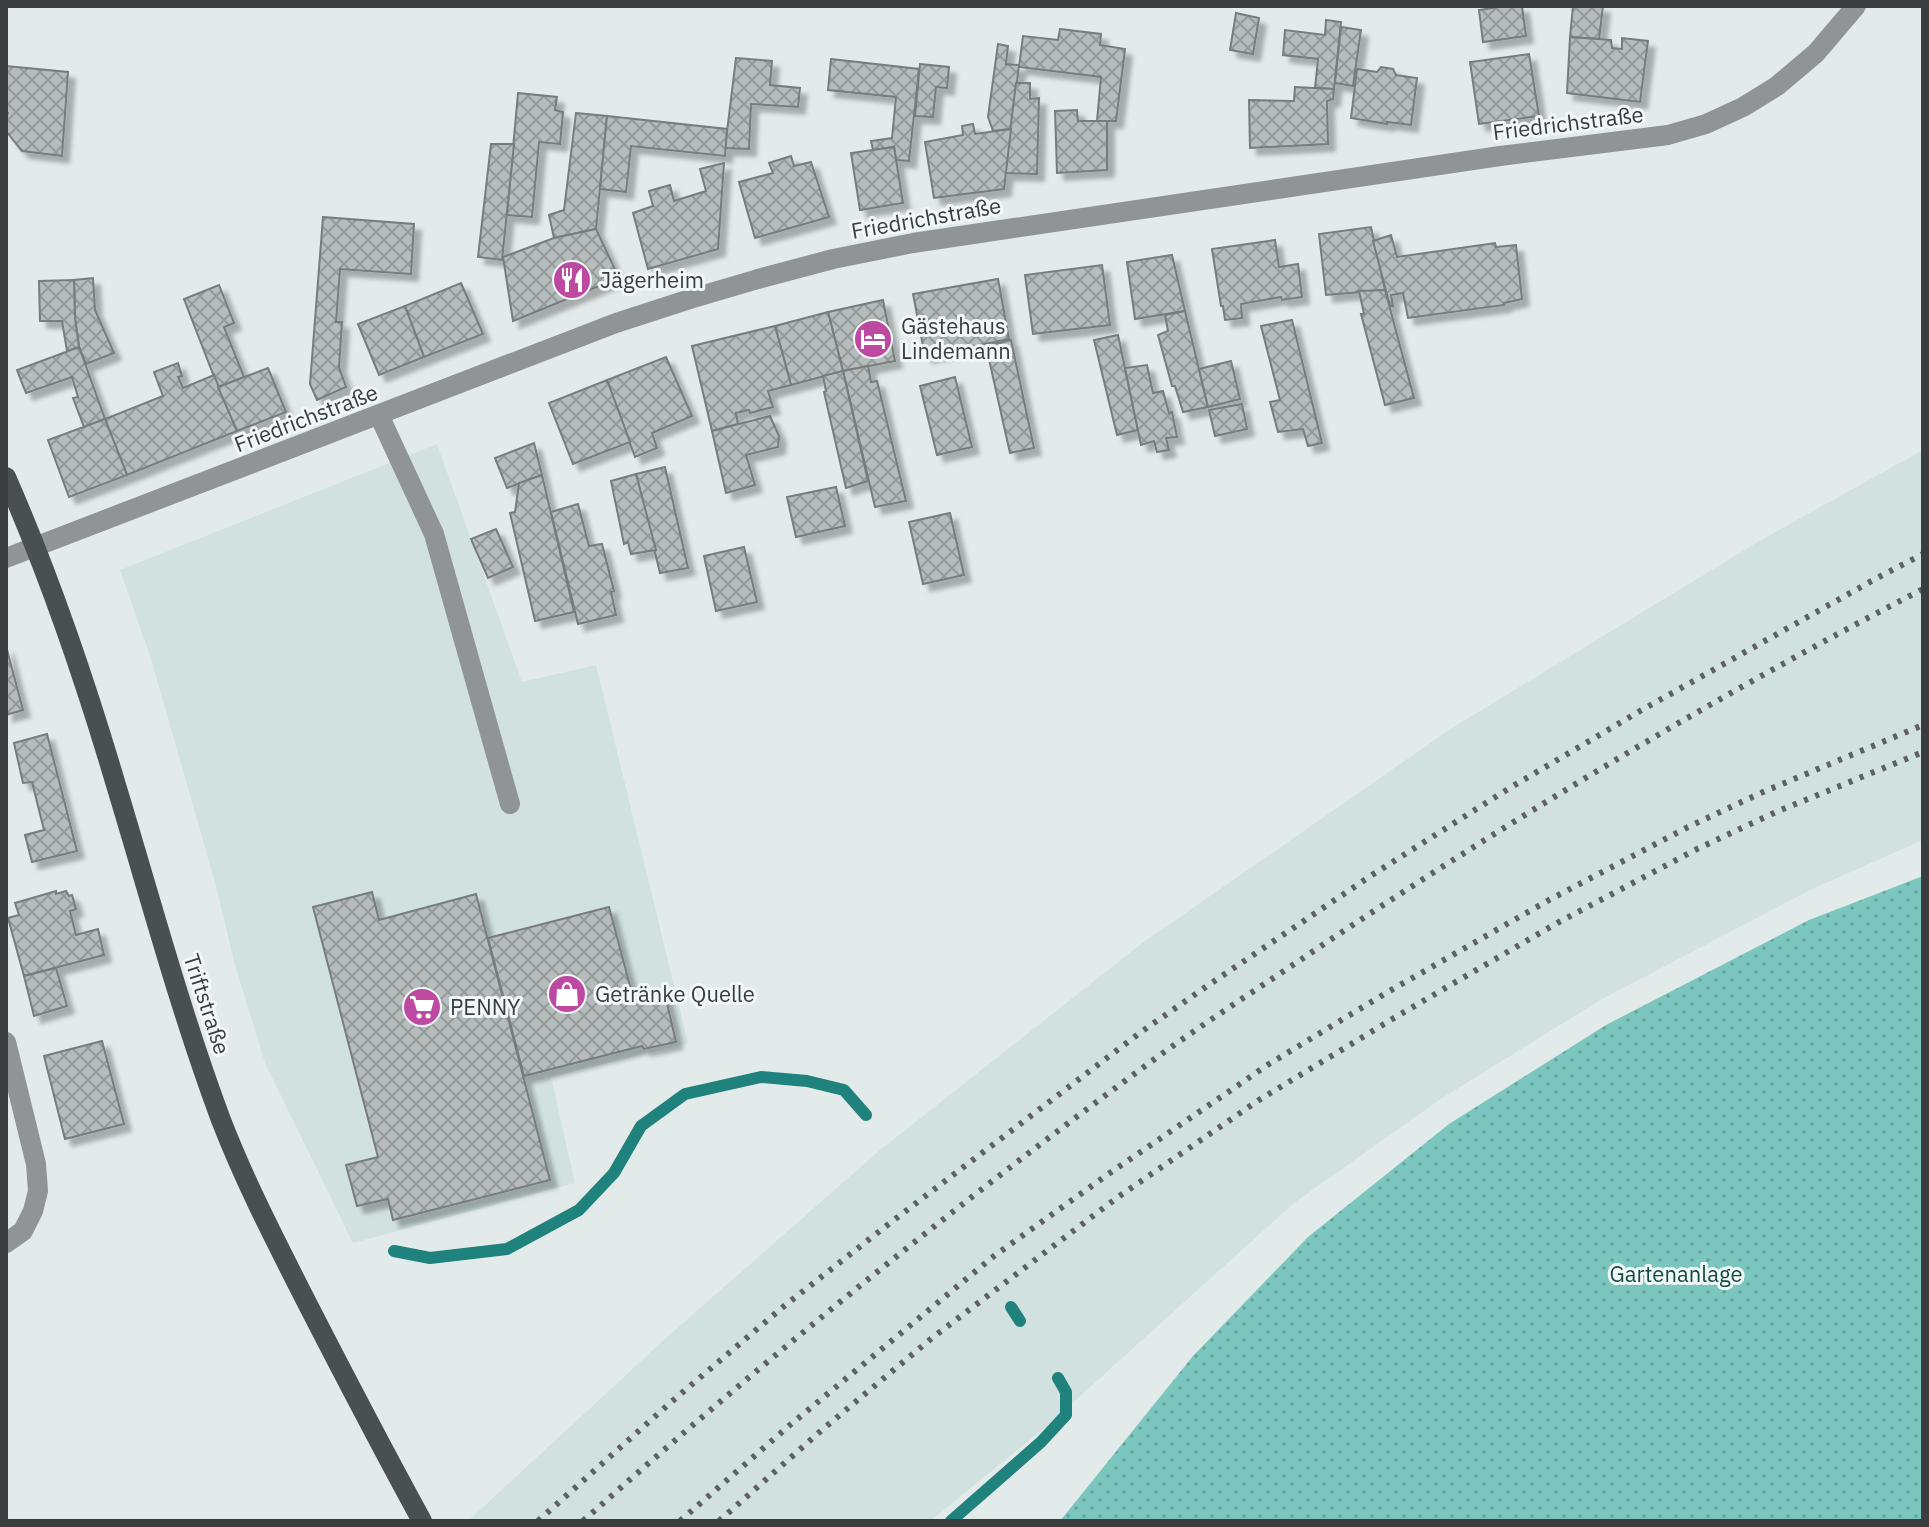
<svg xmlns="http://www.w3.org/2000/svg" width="1929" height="1527" viewBox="0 0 1929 1527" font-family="'IBM Plex Sans',sans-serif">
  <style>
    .built { fill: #d0e1df }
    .garden { fill: url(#garden-dots) }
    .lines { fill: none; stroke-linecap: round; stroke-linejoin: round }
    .stream { stroke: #20827c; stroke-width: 12 }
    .building { fill: url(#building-cross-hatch); stroke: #767d7c; stroke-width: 2; filter: url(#shadow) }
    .minor { stroke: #919494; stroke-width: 20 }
    .major { stroke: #4a504f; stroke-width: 20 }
    .rail { stroke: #5d6161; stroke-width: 6; stroke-dasharray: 4 8; stroke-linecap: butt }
    .labels { text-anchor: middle; stroke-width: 6; stroke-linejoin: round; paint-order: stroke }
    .street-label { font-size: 22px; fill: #3a3d3d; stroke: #f0f8f7 }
    .poi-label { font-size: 22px; fill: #3a3d3d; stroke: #f0f8f7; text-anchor: start }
    .park-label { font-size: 22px; fill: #154945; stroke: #f0f8f7 }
  </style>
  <defs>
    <pattern id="garden-dots" width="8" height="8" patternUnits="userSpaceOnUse" patternTransform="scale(2)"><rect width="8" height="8" fill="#7bc6bf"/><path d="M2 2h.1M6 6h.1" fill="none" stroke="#66a29c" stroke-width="1.8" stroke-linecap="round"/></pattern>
    <pattern id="building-cross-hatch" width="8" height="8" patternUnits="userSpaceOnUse" patternTransform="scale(2)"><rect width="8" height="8" fill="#b5bcbb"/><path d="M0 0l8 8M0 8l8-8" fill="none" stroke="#949a99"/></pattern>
    <filter id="shadow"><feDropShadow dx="7" dy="7" stdDeviation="2" flood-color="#0004"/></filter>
  </defs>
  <rect width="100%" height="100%" fill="#e3ebea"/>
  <g class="built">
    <path d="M437,444L522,682L596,665L688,1043L551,1077L575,1183L353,1243L265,1063L235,965L215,882L151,659L120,570Z"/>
    <path d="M1923,450V840L1812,889L1602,999L1439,1100L1294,1203L1048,1425L930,1521H468L666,1338L880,1150L1141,944L1452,728L1761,540Z"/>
  </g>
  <path class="garden" d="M1923,876V1521H1060L1193,1356L1308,1237L1449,1124L1606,1025L1809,920Z"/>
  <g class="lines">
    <g class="stream">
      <path d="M394,1251L430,1258L507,1249L579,1210L614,1173L641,1126L685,1094L761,1077L807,1081L844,1090L866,1115"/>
      <path d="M1011,1307L1020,1321"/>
      <path d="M951,1521L1041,1442L1066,1415V1392L1058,1378"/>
    </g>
  </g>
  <g class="building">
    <path d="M1505,6H1522L1526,36L1483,42L1479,10Z"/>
    <path d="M1573,6H1603L1599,39L1570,37Z"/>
    <path d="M1236,13L1259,18L1253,54L1230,50Z"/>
    <path d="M1326,20L1341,22L1334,89L1315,88L1318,59L1283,55L1285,30L1325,35Z"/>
    <path d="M1341,27L1361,30L1353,86L1335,83Z"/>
    <path d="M1060,29L1101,34L1100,45L1125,49L1116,121H1097L1101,77L1019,67L1023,36L1058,40Z"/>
    <path d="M1570,37L1611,40L1612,48L1622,49V38L1648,41L1640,102L1567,93Z"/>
    <path d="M998,44L1008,46L1006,64L1019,65L1011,129L993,131L988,117Z"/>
    <path d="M1529,54L1539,116L1479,124L1470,62Z"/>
    <path d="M736,58L772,61L770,85L800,88L798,107L751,104L749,149L725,148Z"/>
    <path d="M831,59L919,69L909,161L896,160L894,147L873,150L871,141L892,138L896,97L828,90Z"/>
    <path d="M920,64L949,67L947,88L936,87L933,117L915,116Z"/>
    <path d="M6,66L68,72L62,156L22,151L6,131V115L8,113L6,110Z"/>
    <path d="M1381,67L1393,69L1396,75L1417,78L1411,125L1387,122V124L1351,118L1357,69L1377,72Z"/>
    <path d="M1016,83H1030V99L1039,98L1037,174L1005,173Z"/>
    <path d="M1295,87L1334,89L1333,99L1327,101L1328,144L1250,148L1249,100L1294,101Z"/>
    <path d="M518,93L557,97L555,110L563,112L560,144L539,142L532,217L507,215Z"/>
    <path d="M1077,110L1078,121H1107V170L1057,173L1055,111Z"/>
    <path d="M576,113L607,116L596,229L554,238L549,215L564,210Z"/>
    <path d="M607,116L727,129L725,156L631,146L626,192L600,189Z"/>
    <path d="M973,124L975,134L1011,129L1004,189L934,198L925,142L963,135L962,126Z"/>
    <path d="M491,144H514L502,260L478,257Z"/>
    <path d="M894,147L903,203L860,210L851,153Z"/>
    <path d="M791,156L794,166L811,162L829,217L755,238L739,182L773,173L769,163Z"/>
    <path d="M724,163L718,249L648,269L633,213L653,206L649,191L670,185L674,201L706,191L700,169Z"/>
    <path d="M323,217L414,224L411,274L340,269L336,322H342L339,367L346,387L317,400L310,384Z"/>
    <path d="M1371,227L1385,290L1326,295L1319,234Z"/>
    <path d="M596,229L619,278L513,321L503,257L554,238Z"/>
    <path d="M1391,235L1397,257L1495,243L1496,247L1516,245L1522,299L1504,303V305L1408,318L1403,293L1391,295L1393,306H1390L1373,241Z"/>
    <path d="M1275,240L1279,267L1298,264L1302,297L1282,300L1281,297L1241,304L1242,318L1225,320L1223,306H1221L1212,249Z"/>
    <path d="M1172,255L1185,311L1135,319L1127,262Z"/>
    <path d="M1102,265L1110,325L1033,334L1025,275Z"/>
    <path d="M93,278L95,310L114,353L86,364L79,347L75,318L74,280Z"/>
    <path d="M998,279L1009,339L925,356L913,294Z"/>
    <path d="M74,280L75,318L79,347L67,351L62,321H40L39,281Z"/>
    <path d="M461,283L483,334L424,357L405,306Z"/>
    <path d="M219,285L234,323L224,327L244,377L218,387L184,299Z"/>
    <path d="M1385,290L1414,398L1385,405L1361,314H1364L1359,291Z"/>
    <path d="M883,300L895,361L843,371L828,312Z"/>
    <path d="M405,306L424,357L379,375L358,324Z"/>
    <path d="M1185,311L1208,407L1183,412L1175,386H1172L1158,335L1168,331L1165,315Z"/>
    <path d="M828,312L843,371L791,385L775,326Z"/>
    <path d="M1292,320L1322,443L1308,446L1303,429L1278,432L1270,402L1280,400L1261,326Z"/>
    <path d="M775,326L791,385L768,391L773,407L750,413L749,410L736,413L738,424L712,431L692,346Z"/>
    <path d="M1118,335L1138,430L1117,435L1094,340Z"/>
    <path d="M1011,340L1034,448L1010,453L986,346Z"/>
    <path d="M79,347L105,419L84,427L73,398L78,397L72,377L26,393L17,370Z"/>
    <path d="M666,357L692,416L652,433L657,448L635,457L607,380Z"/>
    <path d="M1231,361L1240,399L1208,407L1199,369Z"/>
    <path d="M178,363L182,376L178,377L183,388L214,375L237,431L127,475L105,419L163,396L154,372Z"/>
    <path d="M1147,365L1153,393L1163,391L1169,413L1172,412L1177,437L1166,438L1169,450L1157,452L1154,441L1141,445L1125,368Z"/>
    <path d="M868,366L871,382L877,381L906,501L875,507L843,371Z"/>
    <path d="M268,368L286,412L237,431L218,387Z"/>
    <path d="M843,371L868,481L846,488L824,392L826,391L823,376Z"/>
    <path d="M955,377L972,447L937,455L920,386Z"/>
    <path d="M607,380L630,442L573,464L549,403Z"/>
    <path d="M1242,404L1247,429L1215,436L1209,410Z"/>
    <path d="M770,416L779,436L778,447L746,455L755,485L726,493L712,431Z"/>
    <path d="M105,419L127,475L69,497L48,440Z"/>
    <path d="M534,443L542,475L507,488L495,458Z"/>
    <path d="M665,467L688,568L660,573L636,474Z"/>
    <path d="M636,474L656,550L631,554L628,542L624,544L611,481Z"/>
    <path d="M542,475L574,612L535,621L510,513L515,512L519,483Z"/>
    <path d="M836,487L845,526L796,537L787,497Z"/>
    <path d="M578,504L589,546L602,544L614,591L611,592L616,615L578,624L551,512Z"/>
    <path d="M950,513L964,575L923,584L909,522Z"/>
    <path d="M496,529L513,567L488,578L471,539Z"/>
    <path d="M744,547L757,602L716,611L704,556Z"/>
    <path d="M6,646L23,710L6,715Z"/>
    <path d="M47,734L77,851L32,862L25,835L44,830L32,782L23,783L14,743Z"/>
    <path d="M56,891V894L66,891L69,896L72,895L76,909L70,911L76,935L98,929L104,955L24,976L8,918L19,915L15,903Z"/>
    <path d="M372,892L379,920L476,894L550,1180L393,1220L388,1199L357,1206L346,1165L378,1157L313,907Z"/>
    <path d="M609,907L633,997L664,990L676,1042L644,1049L642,1046L524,1076L488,938Z"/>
    <path d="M56,968L67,1006L34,1016L24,976Z"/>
    <path d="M102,1041L124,1124L65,1139L44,1056Z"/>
  </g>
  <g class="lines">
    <g class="minor">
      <path d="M379,415L434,534L510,804"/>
      <path d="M6,558L616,323L690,299L758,279L833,259L913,243L1500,156L1668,135L1706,124L1743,107L1777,86L1816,53L1856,6"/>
      <path d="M6,1042L36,1164L38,1191L33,1211L23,1231L6,1243"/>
    </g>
    <path class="major" d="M6,477C50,577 85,680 116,785C150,897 180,1010 221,1120C245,1182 276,1242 306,1301C344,1375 382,1448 422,1521"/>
    <g class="rail">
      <path d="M538,1521L670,1403L783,1307L890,1223L1141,1032L1210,984L1372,875L1508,789L1640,711L1877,578L1923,554"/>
      <path d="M583,1521C765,1359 955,1205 1152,1061C1205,1022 1261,987 1315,950C1511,819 1714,697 1923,589"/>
      <path d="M680,1521L790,1425L994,1256L1107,1175L1269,1064L1386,993L1549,900L1688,827L1763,792L1923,725"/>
      <path d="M719,1521L823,1429L932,1338L1118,1197L1259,1100L1399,1015L1559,922L1697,849L1776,812L1923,752"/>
    </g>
  </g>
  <defs>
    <g id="restaurant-disc" transform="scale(2)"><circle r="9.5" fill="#be49a1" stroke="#f0f8f7"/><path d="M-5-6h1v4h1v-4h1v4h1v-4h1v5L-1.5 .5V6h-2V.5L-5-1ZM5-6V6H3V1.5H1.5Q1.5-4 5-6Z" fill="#fff"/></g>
    <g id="hotel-disc" transform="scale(2)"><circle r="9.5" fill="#be49a1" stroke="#f0f8f7"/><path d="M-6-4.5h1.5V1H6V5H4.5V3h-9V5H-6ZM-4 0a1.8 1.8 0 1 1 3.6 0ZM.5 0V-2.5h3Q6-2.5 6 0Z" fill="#fff"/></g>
    <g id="shop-disc" transform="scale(2)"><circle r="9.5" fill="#be49a1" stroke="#f0f8f7"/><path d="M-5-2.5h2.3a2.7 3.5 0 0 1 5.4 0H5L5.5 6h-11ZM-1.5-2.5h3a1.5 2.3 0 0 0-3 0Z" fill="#fff"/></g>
    <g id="supermarket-disc" transform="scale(2)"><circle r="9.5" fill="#be49a1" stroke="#f0f8f7"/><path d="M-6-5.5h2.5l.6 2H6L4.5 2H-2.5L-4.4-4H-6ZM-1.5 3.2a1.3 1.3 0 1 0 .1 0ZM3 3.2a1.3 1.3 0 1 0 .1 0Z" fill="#fff"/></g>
  </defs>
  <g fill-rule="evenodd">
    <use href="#restaurant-disc" x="572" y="280"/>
    <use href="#hotel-disc" x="873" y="339"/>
    <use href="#shop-disc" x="567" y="994"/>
    <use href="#supermarket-disc" x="422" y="1007"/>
  </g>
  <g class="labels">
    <g class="street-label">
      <text transform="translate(1568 123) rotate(-7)" y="8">Friedrichstraße</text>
      <text transform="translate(926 218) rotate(-10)" y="8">Friedrichstraße</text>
      <text transform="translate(306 418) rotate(-21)" y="8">Friedrichstraße</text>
      <text transform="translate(207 1004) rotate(72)" y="8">Triftstraße</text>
    </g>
    <g class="poi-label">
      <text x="600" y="288">Jägerheim</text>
      <text x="901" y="334">Gästehaus<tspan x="901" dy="25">Lindemann</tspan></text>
      <text x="595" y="1002">Getränke Quelle</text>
      <text x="450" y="1015">PENNY</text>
    </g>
    <g class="park-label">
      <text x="1676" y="1282">Gartenanlage</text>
    </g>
  </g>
  <rect width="1929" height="1527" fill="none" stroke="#3a3d3d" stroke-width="16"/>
</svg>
